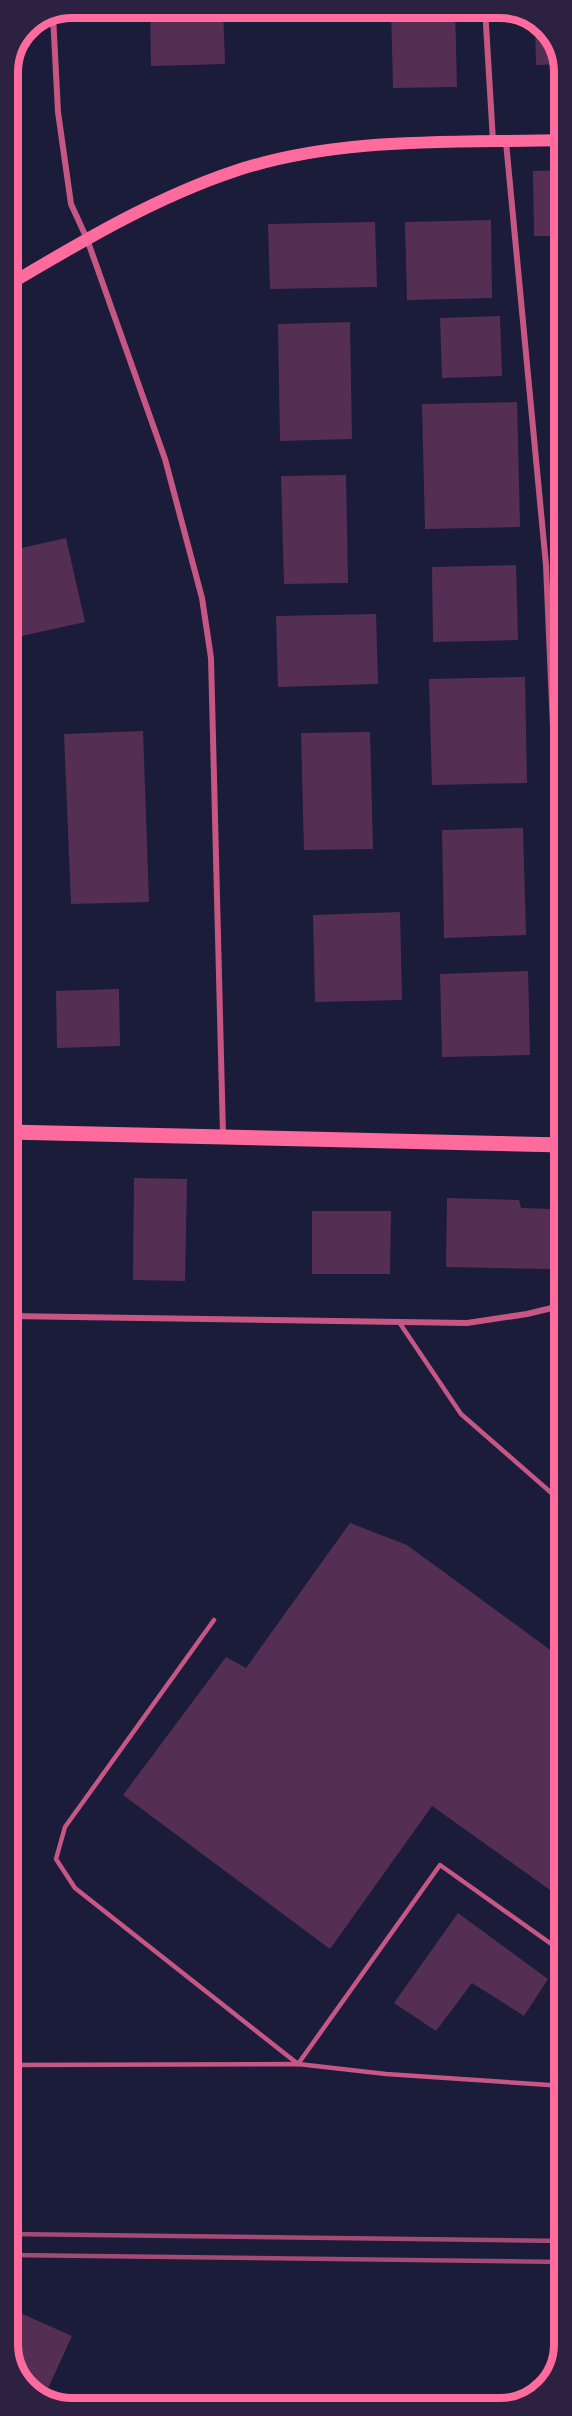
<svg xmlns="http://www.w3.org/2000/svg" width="572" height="2416" viewBox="0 0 572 2416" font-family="'Fira Sans Condensed',sans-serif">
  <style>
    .building { fill: #542f53 }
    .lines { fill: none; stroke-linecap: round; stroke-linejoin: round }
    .service { stroke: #c65784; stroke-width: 4.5 }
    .minor { stroke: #c65784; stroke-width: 6 }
    .secondary { stroke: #ff6b9d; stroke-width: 12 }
    .primary { stroke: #ff6b9d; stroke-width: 15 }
    .rail { stroke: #a44b75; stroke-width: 4.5 }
    .rim { fill: none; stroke: #ff6b9d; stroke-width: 8 }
  </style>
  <rect width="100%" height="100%" fill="#1b1b3a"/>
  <g class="building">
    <path d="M150,8H223L225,64L151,66Z"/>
    <path d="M391,8H455L457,87L393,88Z"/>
    <path d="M535,20L543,24L563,59V64L536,65Z"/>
    <path d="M563,170V236H534L533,171Z"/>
    <path d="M491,220L492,298L407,300L405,222Z"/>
    <path d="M375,222L377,287L270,289L268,224Z"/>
    <path d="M500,316L502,376L442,378L440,318Z"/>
    <path d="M350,322L352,439L280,441L278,324Z"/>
    <path d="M517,402L520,527L425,529L422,404Z"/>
    <path d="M346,475L348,583L284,584L281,476Z"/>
    <path d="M66,538L85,622L8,639V551Z"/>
    <path d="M516,565L518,640L433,642L432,567Z"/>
    <path d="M376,614L378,684L278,687L276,616Z"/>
    <path d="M525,677L527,783L432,785L429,679Z"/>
    <path d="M143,731L149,902L71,904L64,734Z"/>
    <path d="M370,732L373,849L304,850L301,733Z"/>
    <path d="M523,828L526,935L444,938L442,830Z"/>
    <path d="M400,912L402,1000L315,1002L313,915Z"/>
    <path d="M528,971L530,1055L442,1057L440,974Z"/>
    <path d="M119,989L120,1046L57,1048L56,991Z"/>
    <path d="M134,1178L187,1179L185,1281L133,1280Z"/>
    <path d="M447,1198L519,1200L521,1208L552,1209L551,1269L446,1267Z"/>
    <path d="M312,1211H391L390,1274H312Z"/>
    <path d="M350,1523L407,1545L564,1660V1900L432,1806L330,1949L123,1795L226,1657L246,1668Z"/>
    <path d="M458,1913L548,1979L524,2016L472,1983L436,2031L394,2003Z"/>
    <path d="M9,2308L72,2336L44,2397L28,2390L9,2357Z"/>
  </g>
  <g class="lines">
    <g class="service">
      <path d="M399,1322L461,1414L564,1504"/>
      <path d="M8,1566L19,1574L8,1653"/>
      <path d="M214,1620L65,1827L56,1859L75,1888L298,2064L440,1865L564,1953"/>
      <path d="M9,2065L298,2064L386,2074L564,2086"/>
    </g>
    <g class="minor">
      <path d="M485,8L493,141"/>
      <path d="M53,15L58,112L71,204L87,239L165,459L202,598L211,658L223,1135"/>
      <path d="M506,142L546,565L564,981"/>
      <path d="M8,1316L467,1323L527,1314L564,1305"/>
    </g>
    <path class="secondary" d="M8,285C81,242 154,198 235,171C340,136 454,143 563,140"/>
    <path class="primary" d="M8,1132L564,1145"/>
    <g class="rail">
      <path d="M9,2234L564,2241"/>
      <path d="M9,2255L564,2262"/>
    </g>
  </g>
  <path d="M0 0H572V2416H0ZM72 18H500A54 54 0 0 1 554 72V2344A54 54 0 0 1 500 2398H72A54 54 0 0 1 18 2344V72A54 54 0 0 1 72 18Z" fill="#2d2142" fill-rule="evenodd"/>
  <path class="rim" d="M72 18H500A54 54 0 0 1 554 72V2344A54 54 0 0 1 500 2398H72A54 54 0 0 1 18 2344V72A54 54 0 0 1 72 18Z"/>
</svg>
